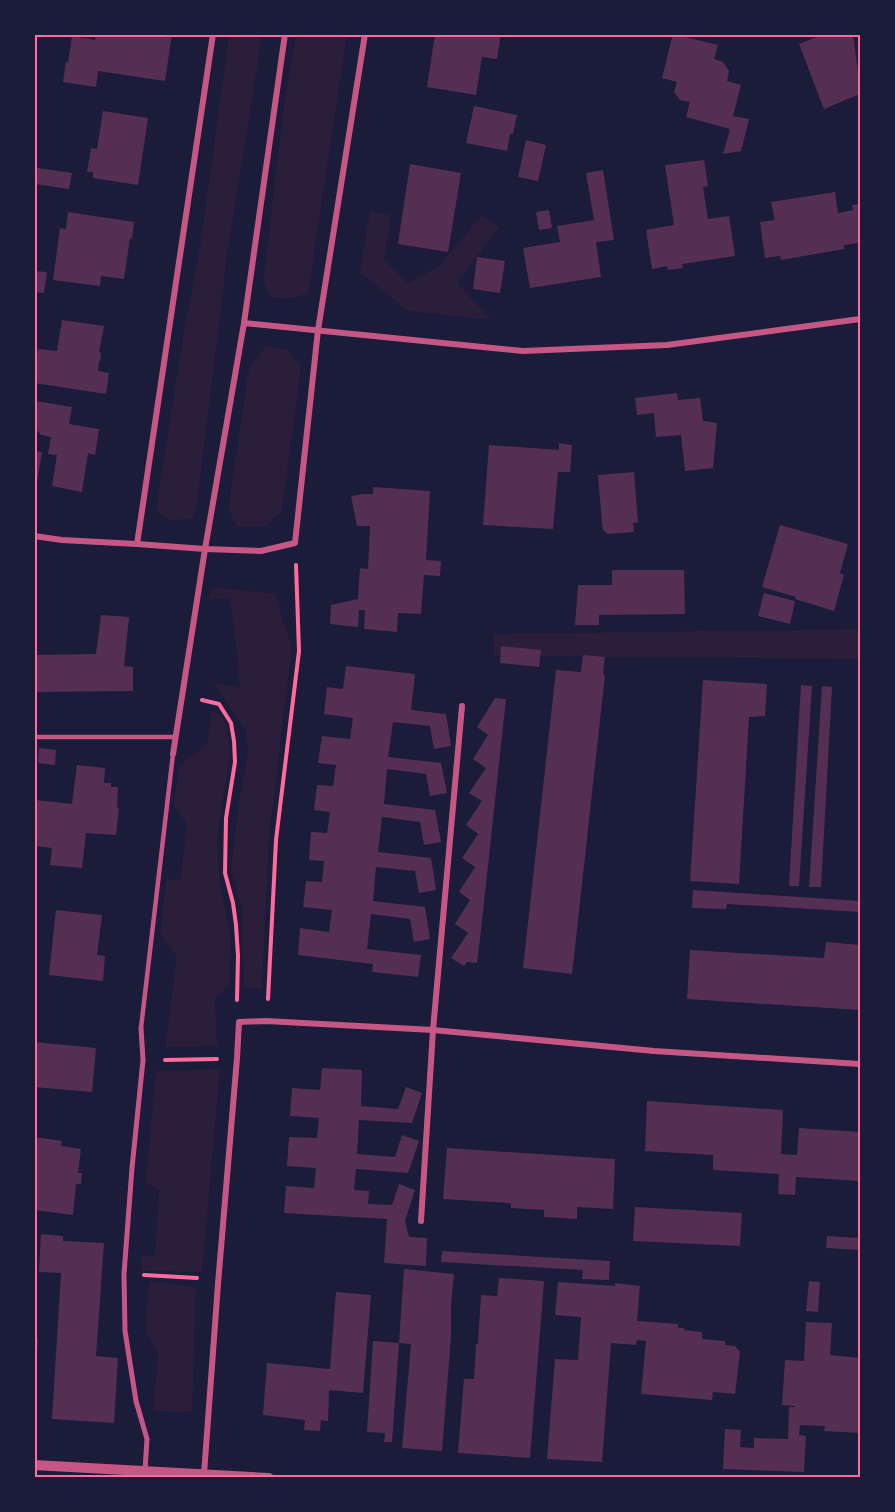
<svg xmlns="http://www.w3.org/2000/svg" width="895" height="1512" viewBox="0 0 895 1512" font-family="'DM Sans',sans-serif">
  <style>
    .green { fill: #2a1e3b }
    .building { fill: #542f53 }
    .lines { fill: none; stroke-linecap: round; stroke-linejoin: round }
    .path { stroke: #ff6b9d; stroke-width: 4 }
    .service { stroke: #c65784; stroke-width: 4.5 }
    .pedestrian { stroke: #c65784; stroke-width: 5 }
    .minor { stroke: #c65784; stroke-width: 6 }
    .tertiary { stroke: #c65784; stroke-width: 10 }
    .neatline { fill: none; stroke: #ff6b9d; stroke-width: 2 }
  </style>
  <rect width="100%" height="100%" fill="#1b1b3a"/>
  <g class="green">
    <path d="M229,35H262L227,256L197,504L193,519L169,520L156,510L183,337L199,254Z"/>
    <path d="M296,35H347L308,293L289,299L270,296L263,281L285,99Z"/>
    <path d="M370,210L391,216L384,260L408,284L440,265L482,215L499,227L457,283L491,320L408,311L360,272Z"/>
    <path d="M266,346L287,349L301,366L282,511L264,527L237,526L228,509L249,368Z"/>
    <path d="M213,587L276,594L284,625L292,647L269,837L262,988H244L242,908L231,869L237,815L248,752L246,730L213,682L240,688L238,662L230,598L209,599Z"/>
    <path d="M860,629V659L494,656L493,634Z"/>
    <path d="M212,710L220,715L226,724L230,753L217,839L220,883L231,939L230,985L215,998L217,1046L165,1047L177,957L160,933L166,879L180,880L187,824L174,806L179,766L207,744Z"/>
    <path d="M220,1069L202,1272L142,1271L141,1256H155L159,1191L146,1181L156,1071Z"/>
    <path d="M149,1281L196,1287L192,1413L153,1411L158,1353L145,1332Z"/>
  </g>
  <g class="building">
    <path d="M96,34H132L148,36V34H172L165,81L98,71L96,87L63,82L66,62L68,63L72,36L95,40Z"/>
    <path d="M435,34H501L497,59L482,57L476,95L427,87Z"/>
    <path d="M673,34L718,45L714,59L723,62L729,71L727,81L741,85L733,116L749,119L741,151L723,154L730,129L686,117L690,102L680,100L674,92L677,82L662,78Z"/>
    <path d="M824,34H853L860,86V94L824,109L799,44Z"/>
    <path d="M474,106L517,115L513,134H510L507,151L466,143Z"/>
    <path d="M103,111L148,118L138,185L93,178V172H87L91,148L97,149Z"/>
    <path d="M526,140L546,145L538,181L518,177Z"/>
    <path d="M704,160L708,186L703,187L708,219L729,216L735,256L682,264L683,268L668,270L667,266L652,269L646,230L674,225L665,165Z"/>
    <path d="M410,164L461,173L448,252L398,244Z"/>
    <path d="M37,168L72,173L69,189L35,184Z"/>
    <path d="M603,170L614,240L596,242L601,277L530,288L523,248L560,242L557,226L594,220L586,173Z"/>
    <path d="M835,192L838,213L853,210L852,205L860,204V251H859L858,243L844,245V249L781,260L780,256L765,258L760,222L775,220L771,202Z"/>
    <path d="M549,210L552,228L539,230L536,212Z"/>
    <path d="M68,212L134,222L132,239L130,238L124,279L101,276L100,286L53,280L60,228L66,229Z"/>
    <path d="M477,257L505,261L500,293L473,289Z"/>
    <path d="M34,271L47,272L44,293L34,292Z"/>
    <path d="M62,320L104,326L99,352L101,353L100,362L99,361L98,371L109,373L106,394L34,383V371L38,349L57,351Z"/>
    <path d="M677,393L678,400L700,398L703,421L717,423L713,468L685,471L681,435L656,437L654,413L637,415L635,398Z"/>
    <path d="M36,401L72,407L69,424L99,429L95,455L88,453L82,492L52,486L57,455L48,454L51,437L41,435L34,427V403Z"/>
    <path d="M559,443L572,445L570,472H558L553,529L483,525L489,445L559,450Z"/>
    <path d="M34,451L42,452L36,488H34Z"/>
    <path d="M634,472L638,522L633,523L634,532L608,534L603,530L602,523L598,475Z"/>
    <path d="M373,487L430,491L426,560L441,561L440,576L424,575L421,614L398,613L397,632L364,629L365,610H359L358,627L330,624L331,605L358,599L360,568L368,569L370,526H357L351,496L363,494H373Z"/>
    <path d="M780,525L848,544L840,573L844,575L834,611L795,599L796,597L762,587Z"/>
    <path d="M612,570H684L685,614L599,615V625H575L578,585H612Z"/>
    <path d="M764,593L795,601L790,624L758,616Z"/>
    <path d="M101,615L129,617L124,666L133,667V691L34,692V655L96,654Z"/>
    <path d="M501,646L541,650L539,667L500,663Z"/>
    <path d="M583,655L605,657L603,674L605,675L572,974L523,968L556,670L581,672Z"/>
    <path d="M346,666L415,674L411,710L446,714L451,746L434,749L430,726L393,722L388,757L441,763L447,793L430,796L426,774L387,769L384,804L435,810L441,842L424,845L420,822L382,817L378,852L431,858L436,890L419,893L415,871L376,867L373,901L425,907L430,939L414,942L410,919L371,914L367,949L421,955L418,977L372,972L373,964L298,955L300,928L329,932L332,910L303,907L306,881L322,882L324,861L309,860L311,832L327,833L330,812L314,810L317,785L333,786L336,765L318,763L322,736L350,739L353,718L324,714L327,687L343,689Z"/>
    <path d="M703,680L767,684L765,716L749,717L739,884L690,881Z"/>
    <path d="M801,685L812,686L799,886H789Z"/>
    <path d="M822,686L832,687L821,887H809Z"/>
    <path d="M495,698L506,699L481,930L477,963L467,962L464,966L451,958L468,933L455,924L470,900L459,892L475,867L462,858L478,834L466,825L482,801L469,793L486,768L473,759L488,735L477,727Z"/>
    <path d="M39,748L56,750L55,765L38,763Z"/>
    <path d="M77,765L105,768L104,783H111V787H118L117,807L119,808L116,835L86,833L82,868L50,865L52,848L34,846V814L36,800L72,804Z"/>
    <path d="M693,890L860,901V912L727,904L726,909L692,908Z"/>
    <path d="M56,910L102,915L97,955L105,956L103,981L49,975Z"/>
    <path d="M826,942L860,945L858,959H860V1010L687,999L690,950L824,958Z"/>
    <path d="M34,1042L96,1048L92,1092L34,1087Z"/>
    <path d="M322,1068L362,1070L361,1106L398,1109L406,1087L422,1093L412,1123L359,1120L357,1154L395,1157L402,1135L419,1141L408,1173L356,1169L354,1190L369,1191L368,1204L392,1205L399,1184L415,1190L405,1221L409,1237L427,1238L426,1266L384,1263L387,1219L284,1213L286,1186L314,1188L316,1168L287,1166L289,1137L317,1138L319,1118L290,1116L292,1088L320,1090Z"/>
    <path d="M647,1101L783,1110L781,1154L797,1155L799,1128L860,1132V1181L796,1177L795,1195L778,1194L779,1174L713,1170V1155L645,1151Z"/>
    <path d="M34,1137L62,1141L61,1146L81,1149L78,1173H82L81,1184H76L73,1215L34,1210Z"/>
    <path d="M447,1148L615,1159L613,1209L577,1207V1219L544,1217V1210L511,1208V1203L443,1199Z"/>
    <path d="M635,1207L742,1213L740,1246L633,1241Z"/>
    <path d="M41,1234L63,1236V1241L104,1243L96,1356L118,1358L114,1423L52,1419L61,1273L39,1272Z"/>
    <path d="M827,1236L860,1238V1250L826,1248Z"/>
    <path d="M442,1251L610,1261L609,1280L582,1279L583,1270L441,1262Z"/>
    <path d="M404,1269L454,1274L451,1305V1337L442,1451L402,1448L411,1344L399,1343Z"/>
    <path d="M499,1278L544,1281L530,1458L458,1453L464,1379H474L476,1344H478L481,1295L497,1296Z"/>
    <path d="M809,1281L820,1282L818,1312L806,1311Z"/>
    <path d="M558,1282L615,1286V1283L640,1286L637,1321L678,1324V1328H684V1330L702,1332V1339L725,1341V1345L735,1346L740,1352L735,1394L713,1392L712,1400L641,1394L646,1341L637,1340L636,1345L611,1343L602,1462L547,1459L555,1359L578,1360L581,1317L555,1315Z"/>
    <path d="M336,1292L371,1295L363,1393L329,1390L328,1421L321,1420L320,1431L304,1430L305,1420L263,1415L267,1363L330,1369Z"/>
    <path d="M806,1322L832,1323L830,1355L860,1358V1433L824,1431L825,1426L800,1425L799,1435L806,1436L804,1472L723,1469L725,1429L741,1430L740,1447L754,1448V1438L788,1439L789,1407H795V1406L782,1405L785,1360L804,1361Z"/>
    <path d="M34,1339H38L36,1365H34Z"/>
    <path d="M373,1341L399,1343L392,1442H384L385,1433L367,1432Z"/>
  </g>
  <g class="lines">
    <g class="path">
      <path d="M202,700L219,704L231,723L234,741L235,762L226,818L225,873L233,903L236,925L238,956L237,1000"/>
      <path d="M268,999L276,840L299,651L296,565"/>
      <path d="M165,1060L217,1059"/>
      <path d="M144,1275L197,1278"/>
    </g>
    <g class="service">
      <path d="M34,737H174"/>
      <path d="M141,1028L173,754"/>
    </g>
    <path class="pedestrian" d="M141,1028L143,1060L132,1168L124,1274L125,1331L136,1401L147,1439L145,1470"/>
    <g class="minor">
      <path d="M285,34L244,323L205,549L261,551L295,543L318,330L365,34"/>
      <path d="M244,323L523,351L667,345L860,319"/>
      <path d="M34,536L62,540L137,544L205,549L173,754"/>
      <path d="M137,544L213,34"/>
      <path d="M421,1221L433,1030L462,706"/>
      <path d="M204,1474L218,1284L237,1058L239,1022L266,1021L433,1030L654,1051L860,1064"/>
    </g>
    <path class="tertiary" d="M34,1465L269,1478"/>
  </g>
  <rect width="895" height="1512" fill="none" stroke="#1b1b3a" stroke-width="72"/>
  <rect x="36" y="36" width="823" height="1440" class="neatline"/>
</svg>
